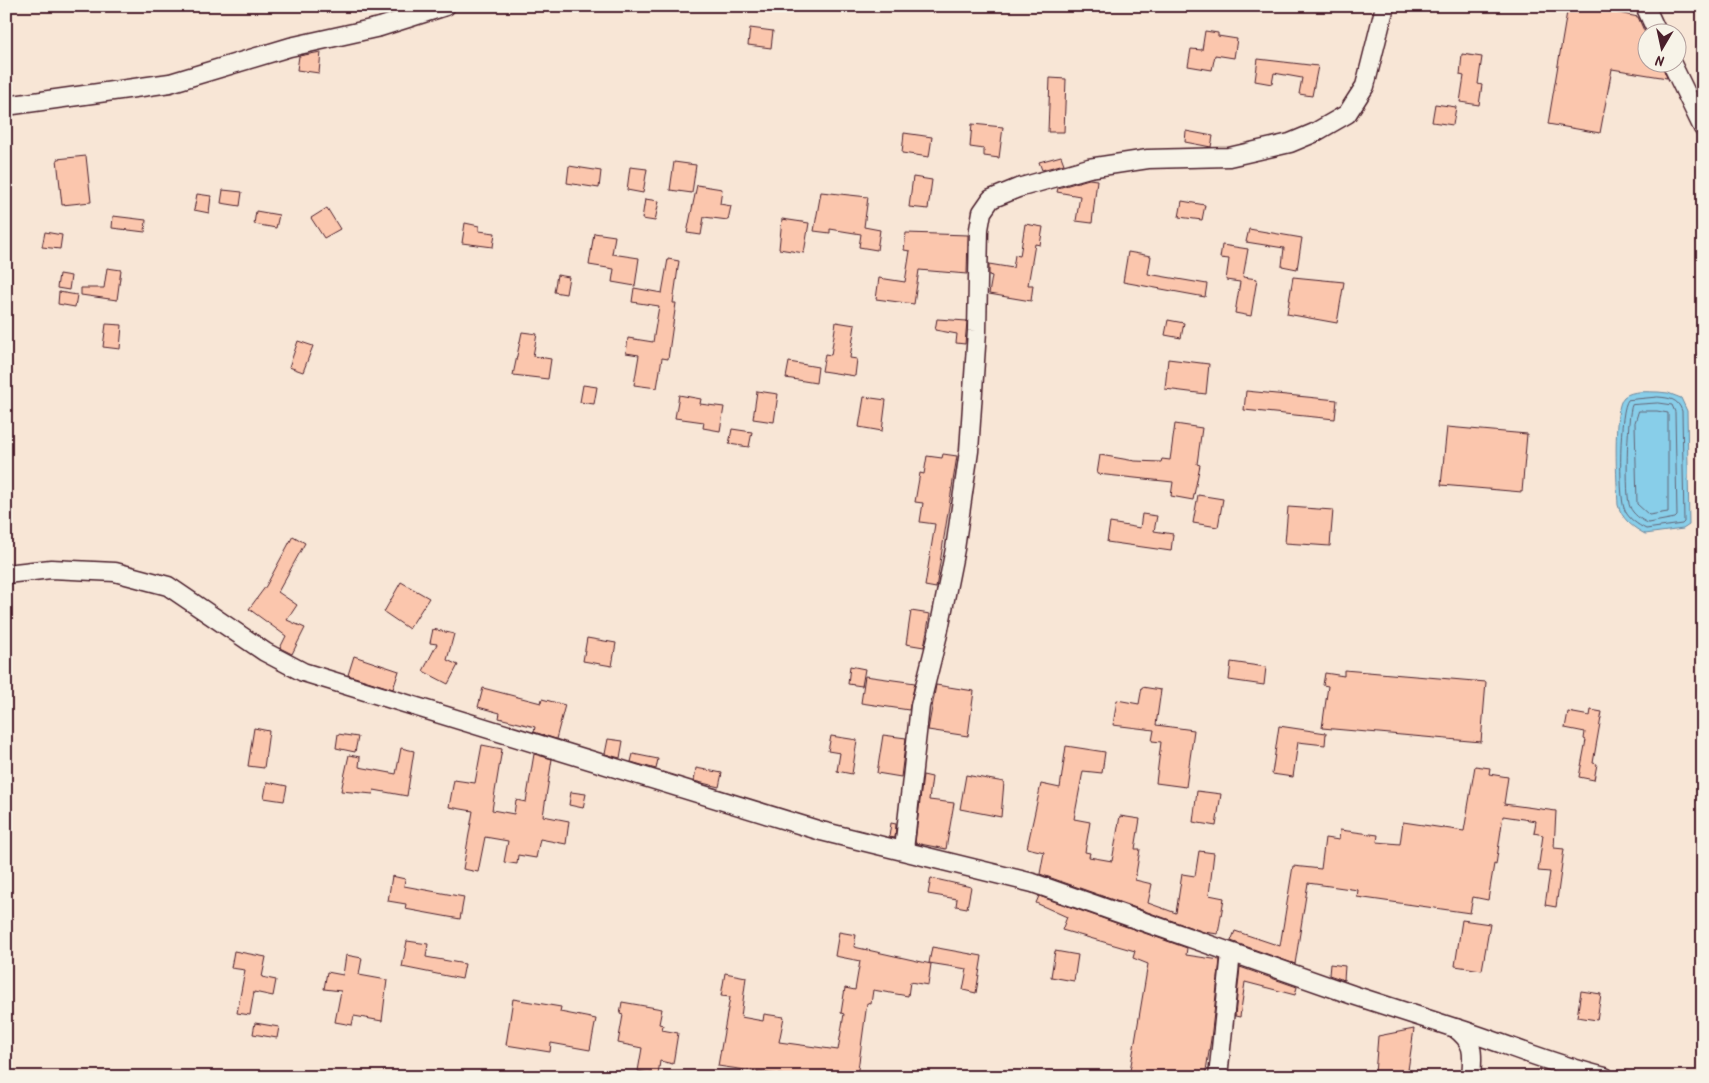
<svg xmlns="http://www.w3.org/2000/svg" width="1709" height="1083" viewBox="0 0 1709 1083" font-family="Kalam,sans-serif">
  <style>
    .water { fill: #88cee9; stroke: #6f889d }
    .lines { fill: none; stroke-linecap: round; stroke-linejoin: round }
    .shore { stroke: #636577; stroke-width: 1 }
    .building { fill: #fbc6ad; stroke: #4a1f2b }
    .minor-casing { stroke: #4a1f2b; stroke-width: 21 }
    .minor { stroke: #f7f3e8; stroke-width: 18 }
  </style>
  <rect width="100%" height="100%" fill="#f8e6d6"/>
  <filter id="ink" filterUnits="userSpaceOnUse"><feTurbulence type="fractalNoise" baseFrequency=".02" numOctaves="2"/><feDisplacementMap in="SourceGraphic" scale="10" xChannelSelector="R" yChannelSelector="G"/><feConvolveMatrix kernelMatrix="1 2 1 2 8 2 1 2 1" color-interpolation-filters="sRGB"/></filter>
  <g filter="url(#ink)">
    <path class="water" d="M1658,392L1668,393L1681,398L1687,411L1689,525L1683,529L1645,534C1632,527 1622,519 1618,505C1617,486 1612,408 1624,397C1632,390 1648,392 1658,392Z"/>
    <g class="lines">
      <g class="shore">
        <path d="M1658,397C1670,398 1678,399 1682,411L1684,522L1682,524L1646,529C1638,525 1627,518 1624,508C1619,495 1619,409 1628,400Z"/>
        <path d="M1658,403L1672,405L1675,412L1677,516L1675,518L1648,523C1641,520 1633,514 1630,507C1625,498 1627,415 1632,405Z"/>
        <path d="M1639,411H1657L1668,413V512L1649,515L1637,504L1635,423Z"/>
      </g>
    </g>
    <g class="building">
      <path d="M1568,6H1585L1638,17L1646,35V62H1661L1667,78L1612,69L1600,133L1548,124Z"/>
      <path d="M750,28L773,31L771,48L748,45Z"/>
      <path d="M1205,31L1218,33V36L1237,39L1234,58L1215,55L1212,70L1188,66L1191,49L1202,50Z"/>
      <path d="M321,52L319,73L297,70L299,56Z"/>
      <path d="M1462,54L1482,57L1478,84L1482,85L1479,105L1460,102L1464,76L1460,75Z"/>
      <path d="M1258,59L1318,66L1312,96L1299,94L1302,78L1274,73L1272,84L1255,81Z"/>
      <path d="M1050,78L1066,79L1064,132H1048Z"/>
      <path d="M1435,104L1456,107L1453,125L1432,122Z"/>
      <path d="M972,124L1003,127L999,158L984,156V149L970,147Z"/>
      <path d="M1186,131L1213,136L1211,147L1185,142Z"/>
      <path d="M904,133L932,137L929,157L902,153Z"/>
      <path d="M86,156L91,202L62,205L57,159Z"/>
      <path d="M1061,156L1064,164L1042,170L1039,162Z"/>
      <path d="M674,162L696,165L692,193L670,190Z"/>
      <path d="M569,166L601,171L599,188L567,183Z"/>
      <path d="M630,167L647,169L643,193L627,190Z"/>
      <path d="M913,177L932,180L928,209L909,207Z"/>
      <path d="M1089,179L1097,180L1092,223L1076,221L1080,196L1057,192L1058,188Z"/>
      <path d="M697,185L722,189L720,204L731,206L728,220L704,217L701,235L687,233Z"/>
      <path d="M223,190L242,192L240,206L221,203Z"/>
      <path d="M821,192L868,197L864,227L880,230L877,250L859,247L861,234L830,229V233L814,231Z"/>
      <path d="M197,194L211,196L209,213L194,210Z"/>
      <path d="M645,199L659,201L655,221L642,219Z"/>
      <path d="M1182,201L1205,205L1202,220L1179,217Z"/>
      <path d="M327,208L340,229L324,238L311,218Z"/>
      <path d="M256,211L279,215L276,228L254,224Z"/>
      <path d="M113,216L146,220L145,232L112,228Z"/>
      <path d="M782,219L809,223L804,253L779,249Z"/>
      <path d="M465,223L479,226V231L495,233L493,247L462,243Z"/>
      <path d="M1025,224L1043,227L1040,245L1035,244L1028,285H1033L1031,301L989,294L992,276L989,275V264L1013,268L1015,255L1020,256Z"/>
      <path d="M1249,229L1302,238L1297,269L1282,266L1284,248L1246,242Z"/>
      <path d="M45,232L62,235L60,249L42,247Z"/>
      <path d="M594,233L615,236L612,254L639,258L635,286L612,282L614,269L589,265Z"/>
      <path d="M906,233L968,235L967,274L919,270L914,304L876,299L879,278L905,282L910,251L904,250Z"/>
      <path d="M1222,245L1248,249L1243,277L1257,279L1251,316L1235,313L1240,282L1226,280L1229,259L1220,258Z"/>
      <path d="M1128,252L1151,256L1148,274L1207,284L1205,297L1123,282Z"/>
      <path d="M668,259L679,261L673,303H676L668,359L662,358L657,388L634,385L639,355L626,353L628,338L653,342L659,306L632,302L634,288L662,293Z"/>
      <path d="M107,268L121,270L117,300L81,295V288H104Z"/>
      <path d="M59,274L71,276L69,290L57,288Z"/>
      <path d="M557,275L569,277L566,294L554,292Z"/>
      <path d="M1293,277L1344,282L1337,323L1287,314Z"/>
      <path d="M59,292L77,295L75,307L58,304Z"/>
      <path d="M937,319L967,321L965,344L956,343L957,334L935,330Z"/>
      <path d="M1168,320L1184,323L1181,338L1165,335Z"/>
      <path d="M836,322L855,325L850,358L857,359L855,376L822,371L825,354L831,355Z"/>
      <path d="M106,324L122,325L120,349L103,347Z"/>
      <path d="M522,332L537,334L533,356L551,359L548,379L513,375Z"/>
      <path d="M298,341L313,346L303,372L289,367Z"/>
      <path d="M1168,359L1209,364L1206,394L1165,389Z"/>
      <path d="M789,362L818,367L816,383L786,378Z"/>
      <path d="M583,385L597,387L594,404L580,402Z"/>
      <path d="M757,391L778,394L774,422L753,419Z"/>
      <path d="M1246,391L1337,400L1335,419L1244,410Z"/>
      <path d="M679,395L701,399L700,404L724,407L720,431L703,428L704,422L675,418Z"/>
      <path d="M864,397L886,400L882,431L859,427Z"/>
      <path d="M1175,424L1202,428L1197,464L1200,465L1193,500L1171,496L1173,482L1097,474L1100,455L1135,461L1161,462L1162,459L1170,460Z"/>
      <path d="M1447,427L1527,434L1522,492L1441,485Z"/>
      <path d="M732,429L752,432L749,447L729,444Z"/>
      <path d="M943,454L957,456L936,588L925,586L935,524L920,522L923,503L915,502L920,473L924,474L927,456L942,458Z"/>
      <path d="M1198,495L1223,499L1218,527L1193,523Z"/>
      <path d="M1288,507L1333,510L1330,546L1285,543Z"/>
      <path d="M1142,514L1157,516L1154,531L1173,534L1171,551L1107,542L1110,523L1140,528Z"/>
      <path d="M293,536L305,543L278,592L297,605L287,620L305,628L292,654L280,648L286,636L249,609L266,586Z"/>
      <path d="M401,582L429,598L409,629L384,612Z"/>
      <path d="M911,611L930,614L924,647L906,644Z"/>
      <path d="M433,629L454,634L447,660L458,665L448,684L423,671L437,644L430,643Z"/>
      <path d="M587,638L616,643L612,666L583,661Z"/>
      <path d="M354,656L399,671L393,689L348,675Z"/>
      <path d="M1231,662L1266,667L1264,685L1229,680Z"/>
      <path d="M850,666L865,669L862,686L848,684Z"/>
      <path d="M1344,670L1486,682L1481,742L1322,728L1328,686L1323,685L1325,673L1344,676Z"/>
      <path d="M865,676L915,683L909,710L861,703Z"/>
      <path d="M936,685L974,691L968,736L928,730Z"/>
      <path d="M1142,687L1161,690L1156,725L1194,730L1186,787L1156,783L1161,742L1152,741L1154,730L1113,725L1117,700L1139,704Z"/>
      <path d="M483,688L541,703L542,699L565,705L556,739L534,732L535,727L499,718L500,713L478,707Z"/>
      <path d="M1591,710L1602,712L1593,763L1597,764L1594,780L1579,777L1586,740L1584,739L1585,732L1565,728L1568,712L1590,716Z"/>
      <path d="M1279,726L1326,733L1325,745L1298,742L1293,777L1272,774Z"/>
      <path d="M254,728L269,731L264,768L248,766Z"/>
      <path d="M338,734L358,737L355,752L336,748Z"/>
      <path d="M883,735L906,738L901,777L877,773Z"/>
      <path d="M831,736L857,740L852,774L837,771L840,753L828,751Z"/>
      <path d="M608,739L623,741L620,758L605,754Z"/>
      <path d="M482,745L502,749L492,810L514,814L516,800L526,802L534,754L552,759L543,816L569,821L566,844L540,839L536,858L518,855L517,864L504,862L508,841L485,837L478,872L463,869L473,811L449,807L454,780L475,783Z"/>
      <path d="M1066,746L1105,752L1102,773L1083,771L1074,819L1090,822L1085,852L1090,853L1089,857L1112,861L1120,816L1140,819L1135,849H1140L1135,880L1152,884L1148,903L1176,913L1182,874L1195,876L1199,851L1214,853L1209,895L1224,898L1218,934L1204,932L1040,874L1044,852L1027,848L1041,784L1060,788Z"/>
      <path d="M401,748L414,751L407,796L374,790L373,794L341,791L349,755L360,757L359,767L396,774Z"/>
      <path d="M633,754L658,759L656,769L631,762Z"/>
      <path d="M1475,766L1490,768L1489,774L1508,777L1504,804L1556,811L1554,848L1564,849L1556,907L1545,905L1550,872L1538,871L1543,835L1534,833L1536,821L1503,816L1496,865L1494,864L1488,900L1473,897L1470,913L1357,897L1358,890L1308,883L1295,964L1231,941L1235,931L1280,946L1293,866L1321,869L1325,838L1339,840L1340,830L1378,835L1377,842L1400,844L1403,822L1464,831Z"/>
      <path d="M696,768L722,773L719,787L694,781Z"/>
      <path d="M923,775L932,777L929,800L954,803L946,849L915,843Z"/>
      <path d="M966,775L1004,782L1001,817L960,809Z"/>
      <path d="M267,782L287,786L284,801L264,798Z"/>
      <path d="M1197,791L1221,794L1216,826L1193,822Z"/>
      <path d="M571,792L586,794L583,808L569,805Z"/>
      <path d="M891,823L896,824L895,838L889,837Z"/>
      <path d="M392,876L405,879L404,886L464,897L460,919L405,909L406,904L388,901Z"/>
      <path d="M931,878L971,887L967,908L956,906L957,899L928,894Z"/>
      <path d="M1039,896L1187,948L1186,955L1220,960L1211,1039L1205,1077H1129L1148,964L1133,958L1135,951L1062,930L1067,917L1036,903Z"/>
      <path d="M1462,920L1490,924L1482,970L1455,966Z"/>
      <path d="M839,932L856,935L854,947L931,964L928,985L910,982L908,996L873,990L871,1004L867,1003L857,1077H794L718,1066L730,997L721,996L725,973L746,977L741,1017L763,1021L764,1014L784,1017L779,1042L838,1050L844,1014L841,1013L845,988L855,990L860,961L835,956Z"/>
      <path d="M407,941L428,944L426,957L465,964L462,979L402,967Z"/>
      <path d="M932,947L982,956L976,993L963,990L967,969L929,963Z"/>
      <path d="M234,951L266,957L262,977L276,980L273,996L254,992L250,1015L237,1013L245,970L231,968Z"/>
      <path d="M1055,951L1078,955L1074,981L1051,977Z"/>
      <path d="M346,955L362,958L359,975L387,980L382,1021L354,1016L352,1025L335,1022L341,991L324,989L327,972L343,975Z"/>
      <path d="M1330,964L1345,966L1344,980L1329,975Z"/>
      <path d="M1240,967L1297,987L1295,995L1245,982L1240,1017L1235,1016Z"/>
      <path d="M1581,991L1601,994L1597,1020L1577,1017Z"/>
      <path d="M513,999L561,1007L560,1012L596,1019L590,1050L551,1043L550,1052L506,1045Z"/>
      <path d="M622,1002L662,1009L659,1024L663,1025L662,1030L678,1033L673,1064L660,1061L658,1075L638,1071L642,1048L618,1043L623,1015L620,1014Z"/>
      <path d="M255,1023L279,1027L277,1038L253,1034Z"/>
      <path d="M1414,1029L1407,1077L1375,1074L1378,1036Z"/>
    </g>
    <g class="lines">
      <g class="minor-casing">
        <g id="minor">
          <path d="M1645,6L1657,32"/>
          <path d="M1671,62L1703,128"/>
          <path d="M6,106L170,83L290,47L380,27L446,6"/>
          <path d="M6,574L51,569L115,572L168,586L265,652L303,672L821,831L1033,883L1353,995L1455,1028C1475,1043 1473,1053 1471,1077"/>
          <path d="M904,850L920,706L938,634L955,549L969,451L977,331L979,229L982,212L991,199L1018,188L1089,168L1148,159L1229,157L1290,143L1314,133L1347,114L1365,86L1385,6"/>
          <path d="M1456,1028C1506,1044 1554,1065 1605,1077"/>
          <path d="M1218,1077L1231,953"/>
        </g>
      </g>
      <use href="#minor" class="minor"/>
    </g>
  </g>
  <rect width="1709" height="1083" fill="none" stroke="#f7f3e8" stroke-width="25"/>
  <rect x="12" y="12" width="1684" height="1058" fill="none" stroke="#4a1f2b" stroke-width="2" filter="url(#ink)"/>
  <g transform="translate(1662 48) rotate(189)"><circle r="24" fill="#f7f3e8" stroke="#b29e9c"/>
  <path d="M0-4L9 19L0 12L-9 19Z" fill="#4a1f2b"/>
  <text y="-8" font-size="14" font-weight="bold" text-anchor="middle" fill="#4a1f2b">N</text>
  </g>
</svg>
